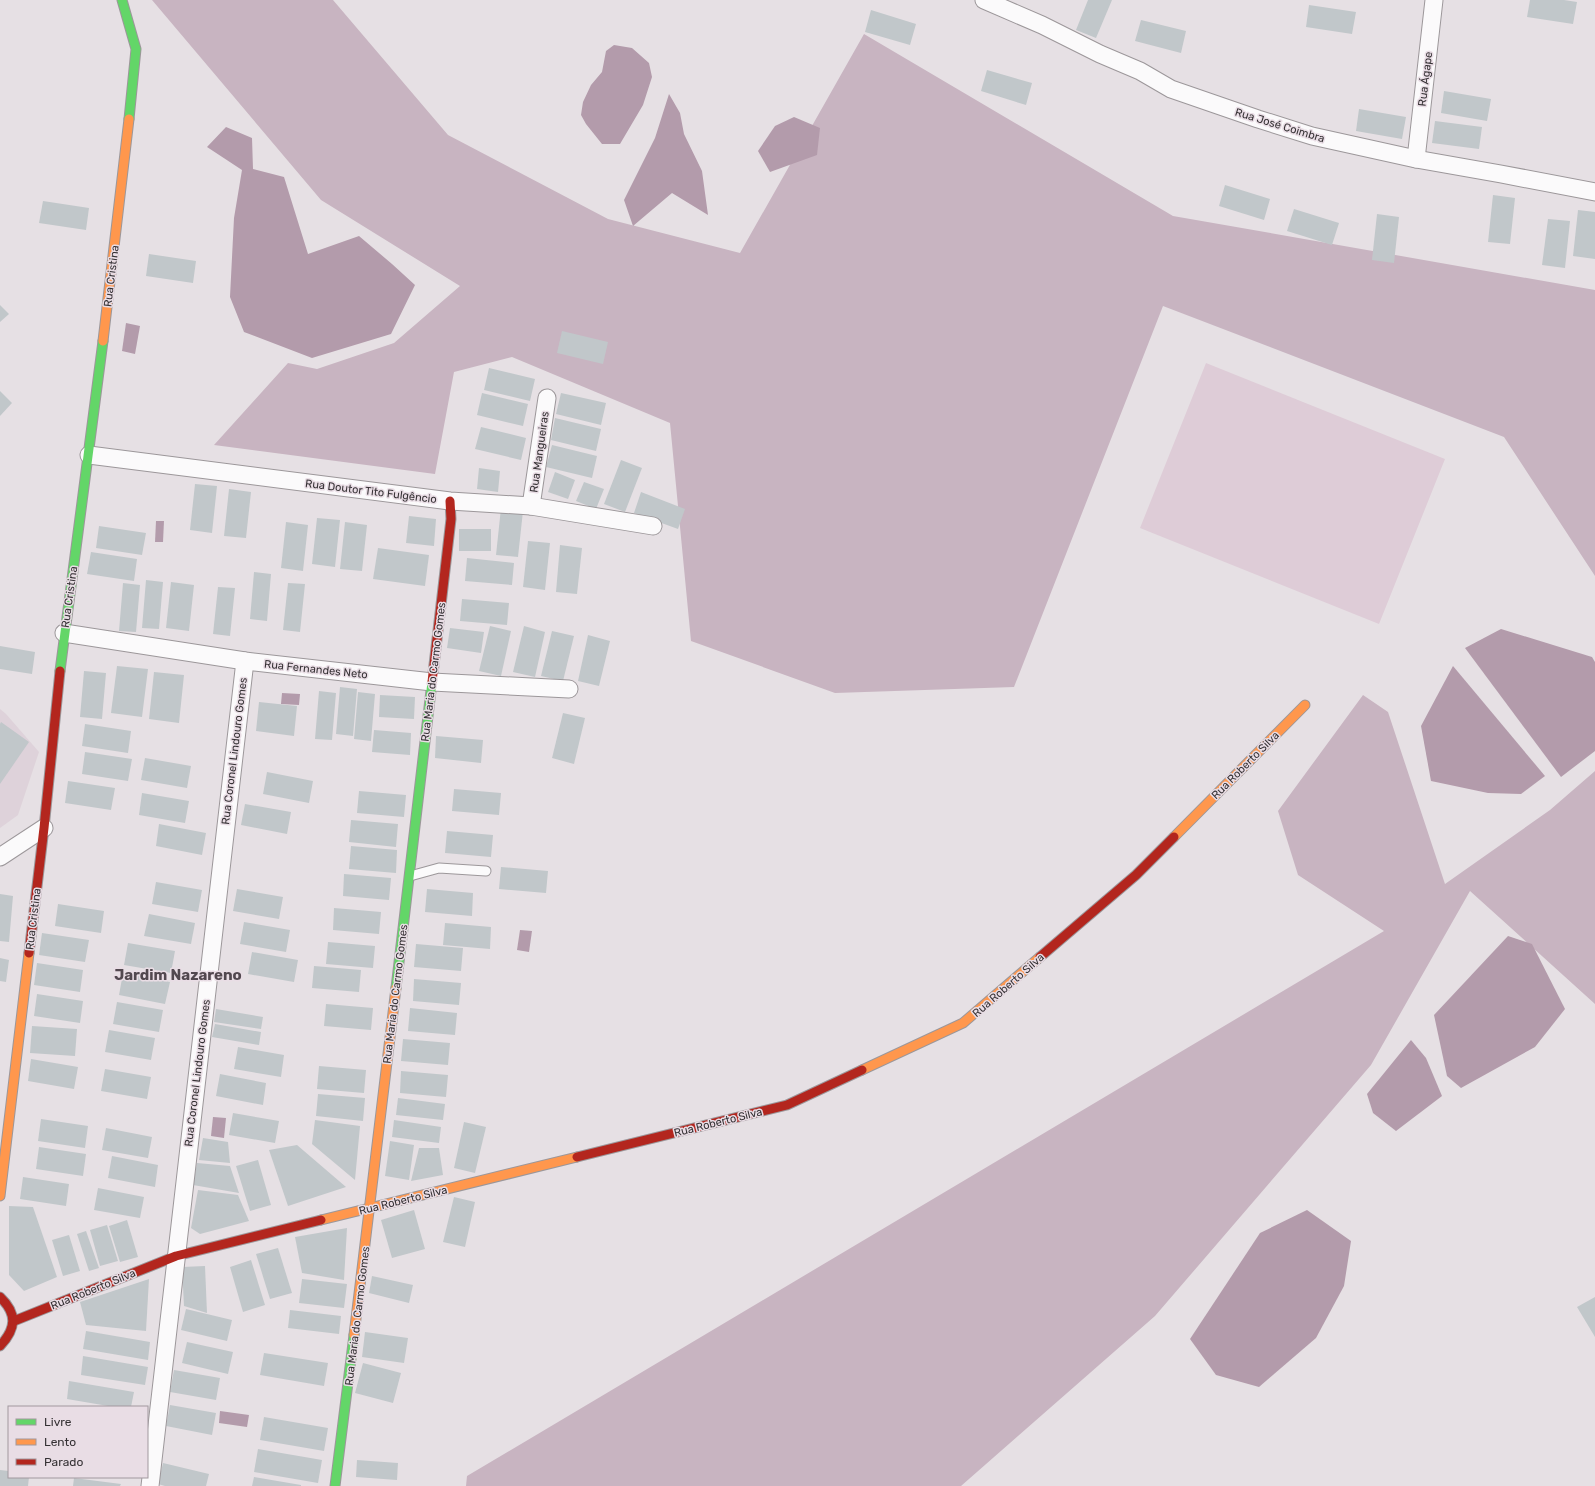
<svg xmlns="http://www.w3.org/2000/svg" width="1595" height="1486" viewBox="0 0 1595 1486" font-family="Rubik,sans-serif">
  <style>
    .built { fill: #ded2da }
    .green { fill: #deccd7 }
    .forest { fill: #c8b4c1 }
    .water { fill: #b39bab }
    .building { fill: #c1c7ca }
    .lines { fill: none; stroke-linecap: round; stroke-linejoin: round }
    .lane-casing { stroke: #9c979a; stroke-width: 11 }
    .street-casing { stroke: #9c979a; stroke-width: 19 }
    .fast-casing { stroke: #9c979a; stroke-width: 11 }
    .slow-casing { stroke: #9c979a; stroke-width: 11 }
    .jam-casing { stroke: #9c979a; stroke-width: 11 }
    .lane { stroke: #fbfafb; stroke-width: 9 }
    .street { stroke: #fbfafb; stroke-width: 17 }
    .fast { stroke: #63d668; stroke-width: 9 }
    .slow { stroke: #ff974d; stroke-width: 9 }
    .jam { stroke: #b3261e; stroke-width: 9 }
    .labels { text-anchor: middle; stroke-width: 3; stroke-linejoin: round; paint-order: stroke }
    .street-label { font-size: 11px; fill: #353134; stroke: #e9dde5 }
    .district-label { font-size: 15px; font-weight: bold; fill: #52484f; stroke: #e9dde5 }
  </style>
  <rect width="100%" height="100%" fill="#e6e0e4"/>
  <path class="built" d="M0,709L6,714L39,752L18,815L0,828Z"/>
  <path class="green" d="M1206,363L1445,459L1379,624L1140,528Z"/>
  <g class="forest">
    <path d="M152,0H333L448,135L608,219L740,253L864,34L1173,216L1595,290V576L1504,437L1163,306L1014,687L835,693L691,641L670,423L512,357L454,372L435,474L214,445L288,363L317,369L394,343L460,286L321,200Z"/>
    <path d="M1363,695L1388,712L1445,884L1550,810L1595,771V1004L1470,891L1371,1065L1155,1316L961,1486H466L467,1476L1384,931L1298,875L1278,811Z"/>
  </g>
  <g class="water">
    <path d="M614,45L632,48L649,63L652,77L643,105L620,144H602L586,124L581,115L583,102L591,85L602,72L606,51Z"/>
    <path d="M669,94L680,113L684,134L702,171L708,215L672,193L633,226L624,200L655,138Z"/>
    <path d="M794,117L820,128L817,155L770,172L758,151L775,126Z"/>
    <path d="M226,127L252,138L253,169L284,177L308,254L359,236L392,264L415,285L391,334L312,358L244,332L230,297L234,218L242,170L207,147Z"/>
    <path d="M126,323L140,326L135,354L122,351Z"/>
    <path d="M156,521H164L163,542H155Z"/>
    <path d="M1501,629L1592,657L1595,662V751L1561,777L1465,648Z"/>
    <path d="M1453,666L1545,776L1521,794L1488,793L1431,781L1421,726Z"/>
    <path d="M282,693L300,694L299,705L281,704Z"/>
    <path d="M520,930L532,931L529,952L517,950Z"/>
    <path d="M1508,936L1532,944L1565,1009L1535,1047L1461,1088L1447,1076L1434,1015Z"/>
    <path d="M1411,1040L1426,1058L1442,1096L1396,1131L1373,1113L1367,1094Z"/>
    <path d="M213,1117L226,1118L224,1138L211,1136Z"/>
    <path d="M1307,1210L1351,1241L1344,1286L1316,1338L1259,1387L1216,1375L1190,1339L1260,1233Z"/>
    <path d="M220,1411L249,1415L247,1427L219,1423Z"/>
  </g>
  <g class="building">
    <path d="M1088,0H1112L1096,38L1076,30Z"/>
    <path d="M1530,0H1564L1577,2L1573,24L1527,17Z"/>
    <path d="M1309,5L1356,12L1352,34L1306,27Z"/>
    <path d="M871,10L916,24L910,45L865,32Z"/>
    <path d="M1141,20L1186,31L1181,53L1135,41Z"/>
    <path d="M987,70L1032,83L1026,105L981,91Z"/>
    <path d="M1444,91L1491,99L1487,121L1441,113Z"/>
    <path d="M1359,109L1406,117L1402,139L1356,131Z"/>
    <path d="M1435,121L1482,127L1479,149L1432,143Z"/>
    <path d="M1225,185L1270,199L1264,220L1219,206Z"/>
    <path d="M1493,195L1515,198L1510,244L1488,242Z"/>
    <path d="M43,201L89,208L86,230L39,223Z"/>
    <path d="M1294,209L1339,223L1332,245L1287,231Z"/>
    <path d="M1578,210L1595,212V259L1573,256Z"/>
    <path d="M1377,214L1399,217L1394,263L1372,260Z"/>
    <path d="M1548,219L1570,221L1565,268L1542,265Z"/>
    <path d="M149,254L196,261L193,283L146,276Z"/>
    <path d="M0,305L9,314L0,322Z"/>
    <path d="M562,331L608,342L603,364L557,353Z"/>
    <path d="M489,368L535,379L530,401L484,390Z"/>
    <path d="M0,391L12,403L0,416Z"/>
    <path d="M482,393L528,404L523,426L477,415Z"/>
    <path d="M561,393L606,403L601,425L556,414Z"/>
    <path d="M555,418L601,429L596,451L551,440Z"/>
    <path d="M481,427L526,438L521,460L475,449Z"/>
    <path d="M552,445L597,456L592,478L546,467Z"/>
    <path d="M621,460L642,468L625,512L604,504Z"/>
    <path d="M479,468L500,471L498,492L477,489Z"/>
    <path d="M555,472L575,480L568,499L548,492Z"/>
    <path d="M584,482L604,489L596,509L576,501Z"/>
    <path d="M195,484L217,486L212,533L190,530Z"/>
    <path d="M229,489L251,492L246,538L224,536Z"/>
    <path d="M641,492L685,509L678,529L634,513Z"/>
    <path d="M501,508L523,511L518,557L496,555Z"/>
    <path d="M409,516L436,519L434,546L406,543Z"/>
    <path d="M317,518L340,520L335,567L312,564Z"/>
    <path d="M286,522L308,525L303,571L281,568Z"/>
    <path d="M345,522L367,525L362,571L340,569Z"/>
    <path d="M99,526L146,533L142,555L96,548Z"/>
    <rect x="459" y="529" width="32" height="22"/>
    <path d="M528,541L550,543L545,590L523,587Z"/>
    <path d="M560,545L582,548L577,594L556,592Z"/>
    <path d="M378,548L429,555L425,586L373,579Z"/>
    <path d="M91,552L137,559L134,581L87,574Z"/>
    <path d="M467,558L514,563L512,585L465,581Z"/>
    <path d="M254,572L271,574L267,621L250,619Z"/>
    <path d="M146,580L163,582L159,629L142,628Z"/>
    <path d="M171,582L194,585L189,631L166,628Z"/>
    <path d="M123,583L140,585L136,632L119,631Z"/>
    <path d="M288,583L305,584L300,632L283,630Z"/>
    <path d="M218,587L235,588L230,636L213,634Z"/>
    <path d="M462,599L509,603L507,625L460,621Z"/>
    <path d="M490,626L511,631L501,676L479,671Z"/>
    <path d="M524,626L545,632L535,677L513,672Z"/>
    <path d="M450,628L484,632L481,653L447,648Z"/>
    <path d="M552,631L574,636L563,681L541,676Z"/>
    <path d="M588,635L610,641L599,686L578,681Z"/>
    <path d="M0,646L35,652L32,674L0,669Z"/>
    <path d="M117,666L148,669L142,717L111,713Z"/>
    <path d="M84,671L106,673L102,719L80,717Z"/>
    <path d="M154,672L184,675L179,723L149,719Z"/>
    <path d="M340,687L357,689L353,736L336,734Z"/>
    <path d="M319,691L336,693L332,740L315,739Z"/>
    <path d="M358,692L375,694L371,741L354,739Z"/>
    <path d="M380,695L415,697L414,719L379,717Z"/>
    <path d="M259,702L297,706L294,736L256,731Z"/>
    <path d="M563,713L585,718L574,764L552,758Z"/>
    <path d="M1,722L29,742L0,784V724Z"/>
    <path d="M85,724L131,731L128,753L82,746Z"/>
    <path d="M374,730L411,733L410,755L372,752Z"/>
    <path d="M436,736L483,740L481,763L435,758Z"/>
    <path d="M85,752L132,759L128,781L82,774Z"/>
    <path d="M145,758L191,766L187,788L141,780Z"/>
    <path d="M267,772L313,781L309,803L263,794Z"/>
    <path d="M68,781L115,788L111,810L65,803Z"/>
    <path d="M454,789L501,793L499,815L452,811Z"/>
    <path d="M359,791L406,795L404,817L357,813Z"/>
    <path d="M142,793L189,801L185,823L139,815Z"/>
    <path d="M245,804L291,812L287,834L241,825Z"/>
    <path d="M351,820L398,824L396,847L349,842Z"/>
    <path d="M159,824L206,833L202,855L156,846Z"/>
    <path d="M447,831L493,835L491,857L445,853Z"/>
    <path d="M351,846L397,850L396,873L349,869Z"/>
    <path d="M501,867L548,871L546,893L499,889Z"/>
    <path d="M344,874L391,878L389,900L343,896Z"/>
    <path d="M156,882L202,890L198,912L152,904Z"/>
    <path d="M237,889L283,897L279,919L233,911Z"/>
    <path d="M427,889L473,893L472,916L425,912Z"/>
    <path d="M0,894L13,896L9,942L0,941Z"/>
    <path d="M58,904L104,911L101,933L55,926Z"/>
    <path d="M334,908L381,912L379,934L333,930Z"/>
    <path d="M149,914L195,923L191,944L144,936Z"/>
    <path d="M244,922L290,930L286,952L240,944Z"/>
    <path d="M445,923L491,927L490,949L443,945Z"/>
    <path d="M42,933L89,940L85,962L39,955Z"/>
    <path d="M328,942L375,946L373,968L326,964Z"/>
    <path d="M128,943L175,951L171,973L124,965Z"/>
    <path d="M416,944L463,948L461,971L414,967Z"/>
    <path d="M252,952L298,960L294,982L248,974Z"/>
    <path d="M0,958L9,960L6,982L0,981Z"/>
    <path d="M37,963L83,970L80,992L34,985Z"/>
    <path d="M314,966L361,970L359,992L312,988Z"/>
    <path d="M123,973L170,982L165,1004L119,995Z"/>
    <path d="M414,979L461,983L459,1005L413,1001Z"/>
    <path d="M37,994L83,1001L80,1023L34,1016Z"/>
    <path d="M117,1002L163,1010L159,1032L113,1024Z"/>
    <path d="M326,1004L373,1008L371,1030L324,1026Z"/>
    <path d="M410,1008L457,1013L455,1035L408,1031Z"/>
    <path d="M216,1009L263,1017L261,1029L214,1022Z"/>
    <path d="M215,1024L261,1032L259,1045L212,1037Z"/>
    <path d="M32,1026L77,1029L75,1056L30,1053Z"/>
    <path d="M109,1030L155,1038L151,1060L105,1052Z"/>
    <path d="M403,1039L450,1043L448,1065L401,1061Z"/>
    <path d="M238,1047L284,1055L281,1077L234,1069Z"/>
    <path d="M31,1059L78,1067L74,1089L28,1081Z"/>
    <path d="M319,1066L366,1070L364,1093L317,1089Z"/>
    <path d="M105,1069L151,1077L147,1099L101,1091Z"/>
    <path d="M401,1071L448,1075L446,1097L400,1093Z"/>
    <path d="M220,1074L266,1083L263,1105L216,1096Z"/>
    <path d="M318,1094L365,1098L363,1121L316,1116Z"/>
    <path d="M398,1098L445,1104L443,1120L396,1115Z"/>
    <path d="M233,1113L279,1121L275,1143L229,1135Z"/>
    <path d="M41,1119L88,1126L85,1148L38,1141Z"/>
    <path d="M315,1120L360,1126L355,1180L312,1144Z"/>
    <path d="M394,1120L441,1127L439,1143L392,1137Z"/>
    <path d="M464,1122L486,1127L475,1173L454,1168Z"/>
    <path d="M106,1128L152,1137L148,1158L102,1150Z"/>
    <path d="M203,1138L228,1142L230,1163L199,1160Z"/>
    <path d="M390,1141L414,1145L409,1180L385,1176Z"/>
    <path d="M297,1145L346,1187L288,1206L269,1150Z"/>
    <path d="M39,1147L86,1154L83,1176L36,1169Z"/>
    <path d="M419,1148H439L443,1175L411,1181Z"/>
    <path d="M112,1156L158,1165L155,1187L108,1178Z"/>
    <path d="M258,1160L271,1205L250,1211L236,1166Z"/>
    <path d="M197,1163L230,1166L239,1193L193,1185Z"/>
    <path d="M23,1177L69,1184L66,1206L20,1199Z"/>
    <path d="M98,1188L144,1197L140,1218L94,1210Z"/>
    <path d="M198,1190L238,1195L249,1221L200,1234L191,1228Z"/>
    <path d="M454,1197L475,1202L465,1247L443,1242Z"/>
    <path d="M9,1206L33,1207L57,1277L24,1291L9,1275Z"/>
    <path d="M414,1210L425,1249L392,1258L381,1220Z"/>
    <path d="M127,1220L138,1257L120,1262L109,1226Z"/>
    <path d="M107,1225L118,1261L100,1266L90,1230Z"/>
    <path d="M347,1228L344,1280L302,1273L295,1237Z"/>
    <path d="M86,1231L99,1268L89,1271L77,1234Z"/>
    <path d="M69,1235L80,1271L63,1276L52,1240Z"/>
    <path d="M278,1248L292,1293L270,1299L256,1254Z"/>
    <path d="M251,1260L265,1305L243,1312L230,1267Z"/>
    <path d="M205,1266L207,1313L184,1306L182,1267Z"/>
    <path d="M372,1276L413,1285L409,1303L369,1293Z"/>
    <path d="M149,1279L146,1331L86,1325L80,1302Z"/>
    <path d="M302,1279L347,1284L344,1308L299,1303Z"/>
    <path d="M1595,1297V1337L1577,1307Z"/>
    <path d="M186,1309L232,1320L227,1341L181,1330Z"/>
    <path d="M290,1310L341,1316L339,1334L288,1328Z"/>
    <path d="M86,1331L150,1342L148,1360L83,1349Z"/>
    <path d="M365,1332L408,1338L404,1363L362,1357Z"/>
    <path d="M187,1342L233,1352L228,1374L182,1363Z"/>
    <path d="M264,1353L328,1363L324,1386L260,1375Z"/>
    <path d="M83,1356L148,1367L145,1385L81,1375Z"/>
    <path d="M363,1363L401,1373L393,1403L355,1393Z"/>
    <path d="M174,1370L220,1378L216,1400L170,1392Z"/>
    <path d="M69,1381L134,1392L131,1407H114L67,1399Z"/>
    <path d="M170,1405L216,1413L212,1435L166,1426Z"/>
    <path d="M264,1417L328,1428L324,1451L260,1440Z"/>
    <path d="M258,1449L322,1460L318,1483L254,1472Z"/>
    <path d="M357,1460L398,1463L397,1480L356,1477Z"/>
    <path d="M163,1463L209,1474L206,1486H165L158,1484Z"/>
    <path d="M0,1470L9,1471V1477H29L28,1486H0Z"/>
    <path d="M254,1477L301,1485V1486H252Z"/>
    <path d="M74,1478L121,1484L120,1486H73Z"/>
  </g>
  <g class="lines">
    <g class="lane-casing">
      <path id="lane" d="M410,876L439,868L486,871"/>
    </g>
    <g class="street-casing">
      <g id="street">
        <path d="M984,0L1042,25L1100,54L1140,71L1171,89L1258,119L1312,136L1416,159L1501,174L1595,192"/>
        <path d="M1416,159L1434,0"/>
        <path d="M89,455L450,501L531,506L653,526"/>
        <path d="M531,506L547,398"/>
        <path d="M64,633L245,661L432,682L569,689"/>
        <path d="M0,857L44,828"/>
        <path d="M150,1486L245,661"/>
      </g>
    </g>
    <g class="fast-casing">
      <g id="fast">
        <path d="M122,0L136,49L129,119"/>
        <path d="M60,671L103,341"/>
        <path d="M396,988L432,682"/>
        <path d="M335,1486L354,1335"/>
      </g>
    </g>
    <g class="slow-casing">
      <g id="slow">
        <path d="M103,341L129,119"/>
        <path d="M1174,837L1305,705"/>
        <path d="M862,1070L963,1023L1040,957"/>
        <path d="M0,1196L29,953"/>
        <path d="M321,1220L577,1157"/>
        <path d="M354,1335L396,988"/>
      </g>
    </g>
    <g class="jam-casing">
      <g id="jam">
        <path d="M432,682L451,519L450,501"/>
        <path d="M29,953L44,828L60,671"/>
        <path d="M1040,957L1136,875L1174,837"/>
        <path d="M577,1157L787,1105L862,1070"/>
        <path d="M0,1297C18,1314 16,1329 0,1346"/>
        <path d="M14,1321L176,1256L321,1220"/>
      </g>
    </g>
    <use href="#lane" class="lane"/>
    <use href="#street" class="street"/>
    <use href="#fast" class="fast"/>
    <use href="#slow" class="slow"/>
    <use href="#jam" class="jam"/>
  </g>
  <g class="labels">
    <g class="street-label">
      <text transform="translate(1425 79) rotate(-83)" y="4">Rua Ágape</text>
      <text transform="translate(1280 125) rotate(17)" y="4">Rua José Coimbra</text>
      <text transform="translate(111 276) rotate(-83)" y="4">Rua Cristina</text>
      <text transform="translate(539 452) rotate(-82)" y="4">Rua Mangueiras</text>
      <text transform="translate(371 491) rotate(7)" y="4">Rua Doutor Tito Fulgêncio</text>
      <text transform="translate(69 597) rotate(-82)" y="4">Rua Cristina</text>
      <text transform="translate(316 669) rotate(6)" y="4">Rua Fernandes Neto</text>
      <text transform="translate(433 672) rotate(-83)" y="4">Rua Maria do Carmo Gomes</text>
      <text transform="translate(234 751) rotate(-83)" y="4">Rua Coronel Lindouro Gomes</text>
      <text transform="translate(1245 765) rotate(-45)" y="4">Rua Roberto Silva</text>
      <text transform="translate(33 919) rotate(-83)" y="4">Rua Cristina</text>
      <text transform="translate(1008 985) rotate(-41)" y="4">Rua Roberto Silva</text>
      <text transform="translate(395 994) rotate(-83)" y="4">Rua Maria do Carmo Gomes</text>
      <text transform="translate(197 1073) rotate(-83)" y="4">Rua Coronel Lindouro Gomes</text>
      <text transform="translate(718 1122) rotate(-14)" y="4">Rua Roberto Silva</text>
      <text transform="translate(403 1200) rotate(-14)" y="4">Rua Roberto Silva</text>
      <text transform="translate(93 1289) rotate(-22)" y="4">Rua Roberto Silva</text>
      <text transform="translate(357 1316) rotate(-83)" y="4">Rua Maria do Carmo Gomes</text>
    </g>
    <g class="district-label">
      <text x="178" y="980">Jardim Nazareno</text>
    </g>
  </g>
  <rect x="8" y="1406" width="140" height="72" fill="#e9dde5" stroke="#a1989e"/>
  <rect x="16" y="1419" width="20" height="6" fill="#63d668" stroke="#a1989e"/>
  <text x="44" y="1426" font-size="12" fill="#353134">Livre</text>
  <rect x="16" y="1439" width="20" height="6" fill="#ff974d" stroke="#a1989e"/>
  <text x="44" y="1446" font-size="12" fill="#353134">Lento</text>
  <rect x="16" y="1459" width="20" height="6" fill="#b3261e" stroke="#a1989e"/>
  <text x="44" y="1466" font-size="12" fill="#353134">Parado</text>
</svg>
